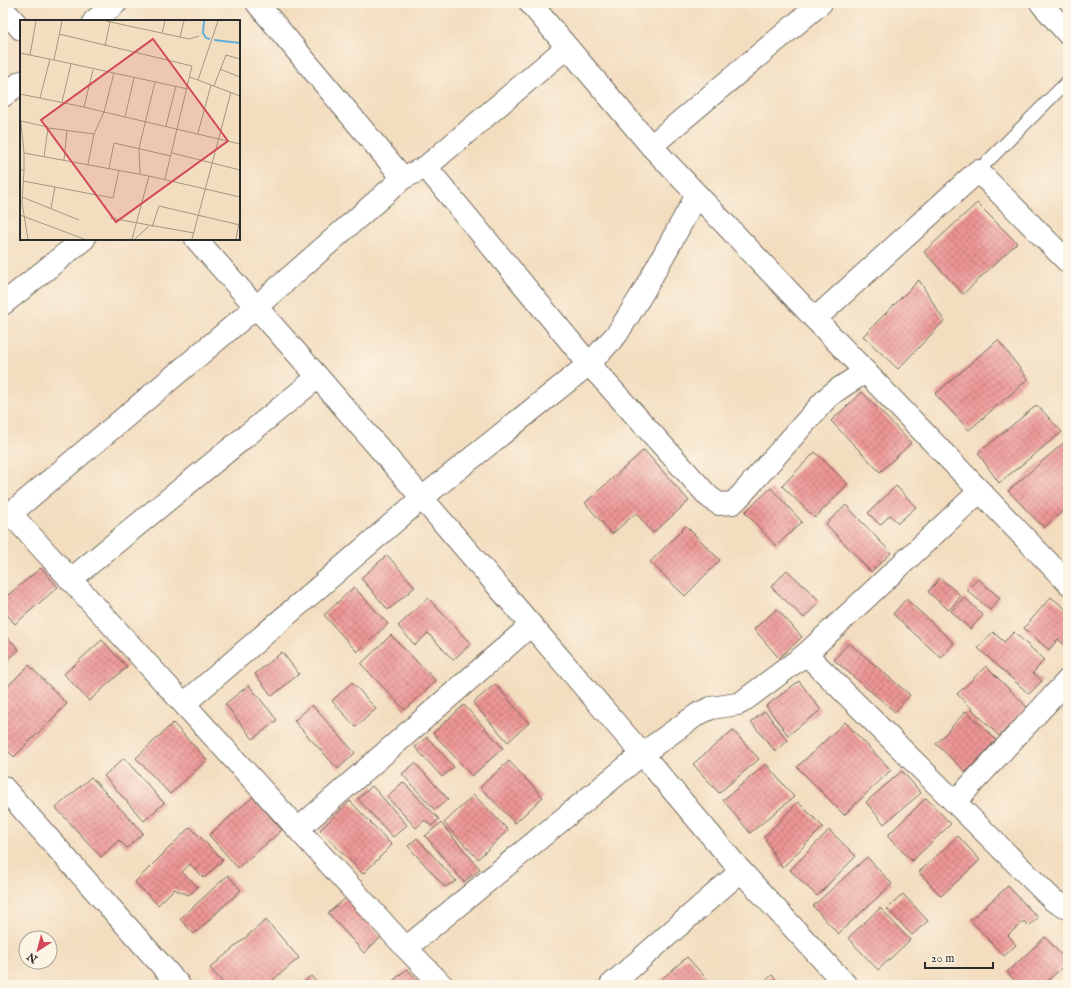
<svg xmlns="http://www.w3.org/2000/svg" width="1071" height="988" viewBox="0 0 1071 988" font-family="'IM FELL English',serif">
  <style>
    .building { fill: url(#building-cross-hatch) }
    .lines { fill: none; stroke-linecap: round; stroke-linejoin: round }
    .lane-casing { stroke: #71695f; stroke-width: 14 }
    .street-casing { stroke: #71695f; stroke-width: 24 }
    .lane { stroke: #fff; stroke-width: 12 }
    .street { stroke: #fff; stroke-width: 22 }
    .inset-river { fill: none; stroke: #60b0db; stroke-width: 2 }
    .inset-road { fill: none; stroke: #a39684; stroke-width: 1 }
    .view { fill: #d1495b; fill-opacity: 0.15; stroke: #d1495b; stroke-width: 2 }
    .inset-edge { fill: none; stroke: #2b2b2b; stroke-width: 2 }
  </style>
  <defs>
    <pattern id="building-cross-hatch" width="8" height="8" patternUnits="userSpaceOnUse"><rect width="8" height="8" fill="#ed9595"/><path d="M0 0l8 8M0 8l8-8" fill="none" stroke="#c07a7a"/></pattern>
  </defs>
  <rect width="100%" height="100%" fill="#fcf5e5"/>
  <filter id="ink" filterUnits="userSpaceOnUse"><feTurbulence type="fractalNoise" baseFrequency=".025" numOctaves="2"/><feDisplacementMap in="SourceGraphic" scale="8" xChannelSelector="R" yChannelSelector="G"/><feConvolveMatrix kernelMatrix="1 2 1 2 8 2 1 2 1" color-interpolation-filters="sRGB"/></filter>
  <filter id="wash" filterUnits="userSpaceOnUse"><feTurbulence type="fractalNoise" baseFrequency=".012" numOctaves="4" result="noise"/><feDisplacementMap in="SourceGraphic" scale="16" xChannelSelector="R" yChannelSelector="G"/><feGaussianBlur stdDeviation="0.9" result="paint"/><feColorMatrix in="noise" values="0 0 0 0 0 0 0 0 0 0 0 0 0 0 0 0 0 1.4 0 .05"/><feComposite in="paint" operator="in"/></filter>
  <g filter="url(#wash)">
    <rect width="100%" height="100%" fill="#f3ddbf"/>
    <g id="blocks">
      <g class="building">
        <path d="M977,203L1017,243L963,294L924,252Z"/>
        <path d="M919,280L944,321L898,369L863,336Z"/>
        <path d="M998,340L1028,379L969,430L935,394Z"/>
        <path d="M862,392L911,443L880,472L831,421Z"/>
        <path d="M1037,405L1062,432L999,483L978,453Z"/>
        <path d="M1068,439V506L1044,528L1008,491Z"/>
        <path d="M644,450L689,501L653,533L636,513L612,534L585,503Z"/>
        <path d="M815,452L848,484L815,518L782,486Z"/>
        <path d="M896,486L916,507L898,523L890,515L880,525L868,513Z"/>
        <path d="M771,488L802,522L776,546L745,512Z"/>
        <path d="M846,505L891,553L871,572L826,524Z"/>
        <path d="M686,526L720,560L685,596L650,562Z"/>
        <path d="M387,555L415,587L388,610L361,578Z"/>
        <path d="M41,568L58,587L15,624L3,610V599Z"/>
        <path d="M787,570L820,601L804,618L771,587Z"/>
        <path d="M940,578L961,596L949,610L928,592Z"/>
        <path d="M978,579L1000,598L990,610L967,590Z"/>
        <path d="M354,587L388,624L357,652L324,615Z"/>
        <path d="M964,597L983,615L970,629L951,611Z"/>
        <path d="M1051,597L1068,611V648L1058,639L1049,650L1024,628Z"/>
        <path d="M428,598L471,644L453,660L428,633L415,645L398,626Z"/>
        <path d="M906,599L954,643L941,658L893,614Z"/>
        <path d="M777,609L802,637L779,658L754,629Z"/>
        <path d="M3,632L19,650L3,664Z"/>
        <path d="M993,632L1004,642L1014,632L1044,660L1033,673L1042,681L1029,694L978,648Z"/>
        <path d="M391,635L436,681L405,710L361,664Z"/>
        <path d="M102,640L127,667L89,701L64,674Z"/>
        <path d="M849,643L910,695L895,712L834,660Z"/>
        <path d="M282,652L299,674L272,696L255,674Z"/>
        <path d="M29,665L67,704L14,757L3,746V691Z"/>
        <path d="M986,666L1028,708L999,736L957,694Z"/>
        <path d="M799,681L821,710L788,735L766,706Z"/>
        <path d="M352,682L376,709L356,727L332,701Z"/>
        <path d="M495,684L529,723L508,742L473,703Z"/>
        <path d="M249,685L277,720L253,739L225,704Z"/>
        <path d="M312,705L355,753L338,769L294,721Z"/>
        <path d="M464,705L503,748L472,776L433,733Z"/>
        <path d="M765,711L788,741L775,751L751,722Z"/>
        <path d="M966,711L996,740L966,772L936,744Z"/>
        <path d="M845,722L891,770L844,815L797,767Z"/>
        <path d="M173,723L207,760L170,794L136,758Z"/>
        <path d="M733,730L759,759L719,793L693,764Z"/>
        <path d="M427,737L454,767L442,777L415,747Z"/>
        <path d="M124,758L164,803L144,821L104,776Z"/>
        <path d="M509,761L543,797L515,823L480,787Z"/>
        <path d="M415,763L448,799L435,810L402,774Z"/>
        <path d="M766,764L794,797L750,833L723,800Z"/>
        <path d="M902,771L921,793L884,824L866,802Z"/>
        <path d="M91,777L143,833L127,848L119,840L101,857L56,808Z"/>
        <path d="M403,782L439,819L431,826L425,820L416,828L387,797Z"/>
        <path d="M372,786L407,825L393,837L358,799Z"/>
        <path d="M474,795L508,830L478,859L444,823Z"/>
        <path d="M253,797L282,830L238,868L209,835Z"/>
        <path d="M926,798L951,824L912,861L887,836Z"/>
        <path d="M350,801L392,845L363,874L320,830Z"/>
        <path d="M798,802L823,827L782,868L764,837Z"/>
        <path d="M441,823L480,869L464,882L425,836Z"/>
        <path d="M190,827L223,860L204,878L190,864L182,872L198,887L189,895L174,889L158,905L135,882Z"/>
        <path d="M829,830L856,856L817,896L790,870Z"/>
        <path d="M958,836L980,860L941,896L919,872Z"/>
        <path d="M417,838L456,881L445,887L408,846Z"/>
        <path d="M867,857L892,884L838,934L813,906Z"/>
        <path d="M228,875L241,890L194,934L180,919Z"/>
        <path d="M1008,886L1038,918L1029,926L1024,921L1008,935L1016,945L1004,956L970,920Z"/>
        <path d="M903,894L928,921L912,935L887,909Z"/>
        <path d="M346,898L381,937L364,953L328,913Z"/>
        <path d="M880,908L910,940L878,970L848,938Z"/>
        <path d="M266,920L299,958L267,985H225L210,968Z"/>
        <path d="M1045,937L1068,962L1043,985H1018L1007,972Z"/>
        <path d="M687,957L712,985H655Z"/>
        <path d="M407,969L422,985H388Z"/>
        <path d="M772,975L781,985H761Z"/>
        <path d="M311,976L319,985H301Z"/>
      </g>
    </g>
  </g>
  <g filter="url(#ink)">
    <use href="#blocks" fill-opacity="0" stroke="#71695f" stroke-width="1"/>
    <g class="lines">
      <g class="lane-casing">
        <path id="lane" d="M978,171L1068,81"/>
      </g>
      <g class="street-casing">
        <g id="street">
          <path d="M257,3L403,178"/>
          <path d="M530,3L651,146L815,319L1068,583"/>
          <path d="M1041,3L1068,34"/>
          <path d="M3,9L21,29"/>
          <path d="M94,21L116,3"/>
          <path d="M3,96L21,82"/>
          <path d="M651,146L821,3"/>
          <path d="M426,167L589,364L709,497L719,504L733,503L741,495L826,399C838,388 852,380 866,372"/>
          <path d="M196,239L318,377L642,754L406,948L442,985"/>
          <path d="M3,304L84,239"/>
          <path d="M815,319L978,171L1068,262"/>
          <path d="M11,514L406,948"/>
          <path d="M3,520L256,307L403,178L426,167L567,47"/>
          <path d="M70,580L318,377"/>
          <path d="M806,654L1054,901L1065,906L1068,907"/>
          <path d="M184,704L422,498L589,364L617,334L642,294L697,195"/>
          <path d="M3,787L179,985"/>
          <path d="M955,802L1068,680"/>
          <path d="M298,829L531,625"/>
          <path d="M741,871L642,754L698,714L711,708L738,704L742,702L806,654L980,491"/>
          <path d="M611,985L741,871L846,985"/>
        </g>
      </g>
      <use href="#lane" class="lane"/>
      <use href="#street" class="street"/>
    </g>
  </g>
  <g transform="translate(20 20)">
    <rect width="220" height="220" fill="#f3ddbf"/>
    <path class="inset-river" d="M184,1L183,13L186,18L190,19M194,20L220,23"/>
    <path class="inset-road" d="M86,1L169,19L179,16M142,13L145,1M39,14L172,46L145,159M160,17L164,1M85,26L90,2M0,33L34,40L42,1M10,35L16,1M34,40L94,53L84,92L220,124M200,49L220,57M94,53L168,69M170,57L220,76M178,60L198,1M194,66L206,35L220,39M0,74L64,87L73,50M20,78L30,39M42,82L51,44M64,87L84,92L74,114L68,144M0,94L4,133V150H0M105,97L114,58M1,101L28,107M146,106L156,66M178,113L191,65M4,133L129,156L220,177M152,133L220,150M24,137L28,108L74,114M44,140L47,110M89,148L94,123L151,136M4,150L2,183L8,219M120,154L119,128L135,62M3,161L93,178L99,150M2,177L59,200M31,188L35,167M0,195L64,219M90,198L174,213M132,207L139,186L220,205M112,219L129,156M115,219L129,206M172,219L211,72M216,219L220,198"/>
    <path class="view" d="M133,19L208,121L96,202L21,100Z"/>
    <rect width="220" height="220" class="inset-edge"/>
  </g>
  <rect width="1071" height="988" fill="none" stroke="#fcf5e5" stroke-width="16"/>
  <g transform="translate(38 950) rotate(216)"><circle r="19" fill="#fcf5e5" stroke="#a8a49b"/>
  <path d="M0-3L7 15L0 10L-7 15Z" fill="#d1495b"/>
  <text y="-6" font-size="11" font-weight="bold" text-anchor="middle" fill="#2b2b2b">N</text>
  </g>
  <path d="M925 962v6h68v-6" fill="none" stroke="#2b2b2b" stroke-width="2"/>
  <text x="931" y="962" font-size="12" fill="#2b2b2b" stroke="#fcf5e5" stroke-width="3" paint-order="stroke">20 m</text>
</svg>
